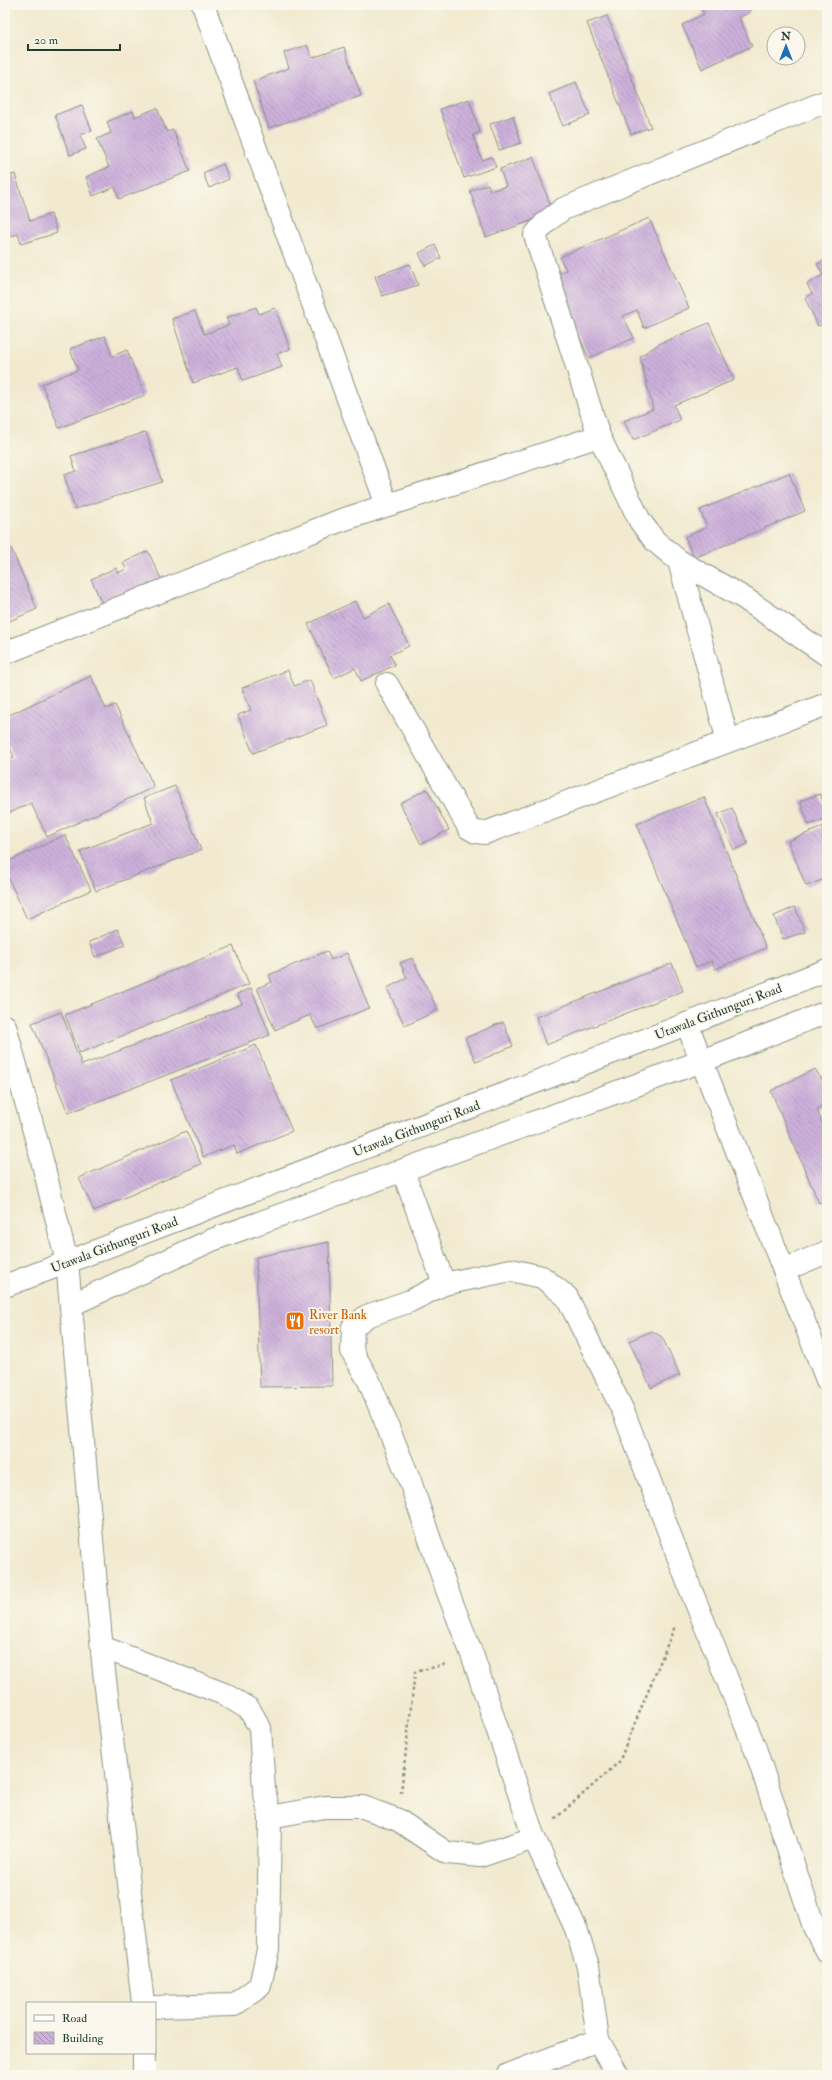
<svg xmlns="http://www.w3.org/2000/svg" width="832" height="2080" viewBox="0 0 832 2080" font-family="'IM FELL Double Pica',serif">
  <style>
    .building { fill: url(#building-back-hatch) }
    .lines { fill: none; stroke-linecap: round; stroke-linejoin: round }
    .street-casing { stroke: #889482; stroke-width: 24 }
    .secondary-casing { stroke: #889482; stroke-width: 24 }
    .path { stroke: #889482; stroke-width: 2.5; stroke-dasharray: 3 3; stroke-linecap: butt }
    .street { stroke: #fff; stroke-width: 22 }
    .secondary { stroke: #fff; stroke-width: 22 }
    .labels { text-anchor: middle; stroke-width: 3.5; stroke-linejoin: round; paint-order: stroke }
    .street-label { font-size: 13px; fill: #1f3d34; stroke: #fbf7ec }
    .food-label { font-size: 13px; fill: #c56008; stroke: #fbf7ec; text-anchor: start }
  </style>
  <defs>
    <pattern id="building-back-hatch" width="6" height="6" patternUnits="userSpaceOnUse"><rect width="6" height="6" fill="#cdb0dc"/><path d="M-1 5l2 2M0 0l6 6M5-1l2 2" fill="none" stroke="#a690b3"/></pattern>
  </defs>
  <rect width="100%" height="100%" fill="#fbf7ec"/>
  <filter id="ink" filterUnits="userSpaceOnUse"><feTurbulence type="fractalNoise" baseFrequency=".025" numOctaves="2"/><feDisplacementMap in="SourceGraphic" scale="8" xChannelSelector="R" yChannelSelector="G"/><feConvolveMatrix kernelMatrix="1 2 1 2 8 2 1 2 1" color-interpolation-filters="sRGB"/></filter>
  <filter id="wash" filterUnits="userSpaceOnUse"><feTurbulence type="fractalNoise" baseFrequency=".012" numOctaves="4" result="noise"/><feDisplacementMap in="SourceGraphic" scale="16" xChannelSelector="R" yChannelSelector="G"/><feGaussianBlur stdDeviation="0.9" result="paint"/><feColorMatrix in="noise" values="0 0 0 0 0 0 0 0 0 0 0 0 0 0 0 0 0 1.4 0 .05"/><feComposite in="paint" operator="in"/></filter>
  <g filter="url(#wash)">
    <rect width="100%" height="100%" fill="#f2ead0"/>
    <g id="blocks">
      <g class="building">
        <path d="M709,5H746L750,12L739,18L752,46L702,69L682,25L704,14L701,8Z"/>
        <path d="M607,16L651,127L631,134L587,23Z"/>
        <path d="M307,45L312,58L344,47L361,96L269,128L253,81L289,68L284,53Z"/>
        <path d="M576,82L590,115L563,126L549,94Z"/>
        <path d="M469,99L480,132L473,135L482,160L492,157L496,167L464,178L440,109Z"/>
        <path d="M82,105L92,131L80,135L86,149L70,155L55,115Z"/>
        <path d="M157,108L167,132L173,130L190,171L119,199L115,187L93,196L86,177L109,167L97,139L111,133L107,122L133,111L135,117Z"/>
        <path d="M513,116L521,143L499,150L490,124Z"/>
        <path d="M533,157L553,213L486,237L470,191L488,184L490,191L506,186L500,169Z"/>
        <path d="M223,164L229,179L209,188L203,173Z"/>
        <path d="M15,174L30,221L51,214L57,233L21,244L18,234L5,238V177Z"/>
        <path d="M649,218L689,308L644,328L637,310L623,316L634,338L589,358L552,276L566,270L560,257Z"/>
        <path d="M435,245L441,258L425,266L419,253Z"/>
        <path d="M827,259V322L818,326L805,298L812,294L807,284L823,275L817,264Z"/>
        <path d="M410,264L418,285L382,296L375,276Z"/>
        <path d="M256,307L259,314L275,308L290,349L277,354L282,367L243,381L238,367L193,383L172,319L195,311L204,334L229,325L226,318Z"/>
        <path d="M709,323L734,380L674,405L680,420L633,440L624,421L653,409L640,356L661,343Z"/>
        <path d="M105,336L112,356L127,350L145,395L59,428L42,384L78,370L70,349Z"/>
        <path d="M146,432L162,482L75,509L64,475L76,471L71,456Z"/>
        <path d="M789,473L805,511L694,558L685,537L707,527L700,510Z"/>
        <path d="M11,548L37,609L5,623V550Z"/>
        <path d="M148,551L162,581L104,608L91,579L116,568L118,573L126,569L123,563Z"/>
        <path d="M355,601L363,617L389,604L409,646L390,655L395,665L361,681L355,668L334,678L308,624Z"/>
        <path d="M288,670L294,686L310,680L327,725L253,753L238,715L251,710L242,688Z"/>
        <path d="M91,676L106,709L115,705L154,787L47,837L31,803L5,815V761L14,757L5,738V717Z"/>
        <path d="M175,786L201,850L96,891L80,851L153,823L144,798Z"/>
        <path d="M427,789L449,830L421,844L400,803Z"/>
        <path d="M820,794L827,811V818L809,825L800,801Z"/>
        <path d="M704,797L766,948L715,969L712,961L696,967L637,824Z"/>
        <path d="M732,808L748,844L734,850L718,814Z"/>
        <path d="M827,825V878L806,886L788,841Z"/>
        <path d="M65,835L91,890L27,919L5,871V863Z"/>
        <path d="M795,907L805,932L783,939L774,916Z"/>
        <path d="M118,929L125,945L95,957L89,942Z"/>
        <path d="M233,946L249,984L80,1053L65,1015Z"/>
        <path d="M327,951L331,960L347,953L369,1008L317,1029L310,1015L275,1030L257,988L272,982L269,975Z"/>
        <path d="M412,958L438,1010L405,1026L387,988L407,978L400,963Z"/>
        <path d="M672,963L683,991L546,1045L536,1017Z"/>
        <path d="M251,988L270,1035L68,1113L32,1023L61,1012L82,1065L242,1004L237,994Z"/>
        <path d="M503,1022L513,1046L476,1062L465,1038Z"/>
        <path d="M256,1045L292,1131L237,1154L234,1145L203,1157L171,1080Z"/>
        <path d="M815,1069L827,1087V1103L817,1109L827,1136V1200L819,1203L771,1091Z"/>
        <path d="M186,1131L201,1164L94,1211L79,1178Z"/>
        <path d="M329,1242L332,1386L260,1387L256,1257Z"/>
        <path d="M652,1331L662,1337L680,1375L651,1388L629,1341Z"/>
      </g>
    </g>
  </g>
  <g filter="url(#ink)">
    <use href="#blocks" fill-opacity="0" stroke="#889482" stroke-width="1"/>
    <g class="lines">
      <g class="street-casing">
        <g id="street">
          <path d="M203,5L387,505"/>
          <path d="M827,101L563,209L546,222L535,235L599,436L640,521L655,541L679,561L744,598L827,655"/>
          <path d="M679,561L728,741"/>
          <path d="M5,653L339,521L599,436"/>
          <path d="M387,684L469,828L476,832L485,833L827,704"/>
          <path d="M687,1024L827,1380"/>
          <path d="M5,1026L42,1160L67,1262L103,1662L143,2003"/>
          <path d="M403,1171L444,1284L511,1270L542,1277L567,1297L624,1413L690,1588L755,1748L814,1927L827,1952"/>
          <path d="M784,1270L827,1252"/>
          <path d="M444,1284L410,1301L367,1316L353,1327L352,1351L369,1381L410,1481L447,1590L473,1657L534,1838L576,1929L588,1966L598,2040"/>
          <path d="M71,1305L212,1240L702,1061L827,1012"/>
          <path d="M102,1647L224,1694L249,1709L260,1728L264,1790L270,1817"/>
          <path d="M155,2007L234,2005L260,1986L268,1949L270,1817L325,1807H363L398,1820L447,1853L480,1856L534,1838"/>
          <path d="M144,2053V2075"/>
          <path d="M508,2075L598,2040L618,2075"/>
        </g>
      </g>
      <g class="secondary-casing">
        <path id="secondary" d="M5,1286L827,970"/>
      </g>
      <g class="path">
        <path d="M401,1793L415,1672L447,1664"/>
        <path d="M555,1819L619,1762L675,1626"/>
      </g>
      <use href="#street" class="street"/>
      <use href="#secondary" class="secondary"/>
    </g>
  </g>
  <defs>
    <g id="restaurant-square" transform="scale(1)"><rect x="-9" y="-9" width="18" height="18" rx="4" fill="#e8710a" stroke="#fbf7ec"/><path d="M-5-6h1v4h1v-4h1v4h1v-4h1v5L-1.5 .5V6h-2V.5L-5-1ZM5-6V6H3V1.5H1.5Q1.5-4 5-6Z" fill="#fff"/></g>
  </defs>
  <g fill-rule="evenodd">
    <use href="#restaurant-square" x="295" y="1321"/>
  </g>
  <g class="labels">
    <g class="street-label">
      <text transform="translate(718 1011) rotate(-21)" y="5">Utawala Githunguri Road</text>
      <text transform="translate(416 1128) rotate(-21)" y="5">Utawala Githunguri Road</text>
      <text transform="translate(114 1244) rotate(-21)" y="5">Utawala Githunguri Road</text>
    </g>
    <g class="food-label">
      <text x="309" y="1319">River Bank<tspan x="309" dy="15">resort</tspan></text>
    </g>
  </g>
  <rect width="832" height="2080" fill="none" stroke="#fbf7ec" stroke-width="20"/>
  <rect x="26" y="2002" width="130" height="52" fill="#fbf7ec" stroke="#a3ada2"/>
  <rect x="34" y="2015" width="20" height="6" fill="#ffffff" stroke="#a3ada2"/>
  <text x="62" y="2022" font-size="12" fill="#1f3d34">Road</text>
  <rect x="34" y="2032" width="20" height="12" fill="url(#building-back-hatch)" stroke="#a3ada2"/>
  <text x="62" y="2042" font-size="12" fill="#1f3d34">Building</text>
  <g transform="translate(786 46)"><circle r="19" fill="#fbf7ec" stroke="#a3ada2"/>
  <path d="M0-3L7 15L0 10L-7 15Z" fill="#1f6fb2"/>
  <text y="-6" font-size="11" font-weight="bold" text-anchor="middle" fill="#1f3d34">N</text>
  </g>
  <path d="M28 44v6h92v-6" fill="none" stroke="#1f3d34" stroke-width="2"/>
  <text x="34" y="44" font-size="12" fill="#1f3d34" stroke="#fbf7ec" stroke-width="3" paint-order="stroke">20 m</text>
</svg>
